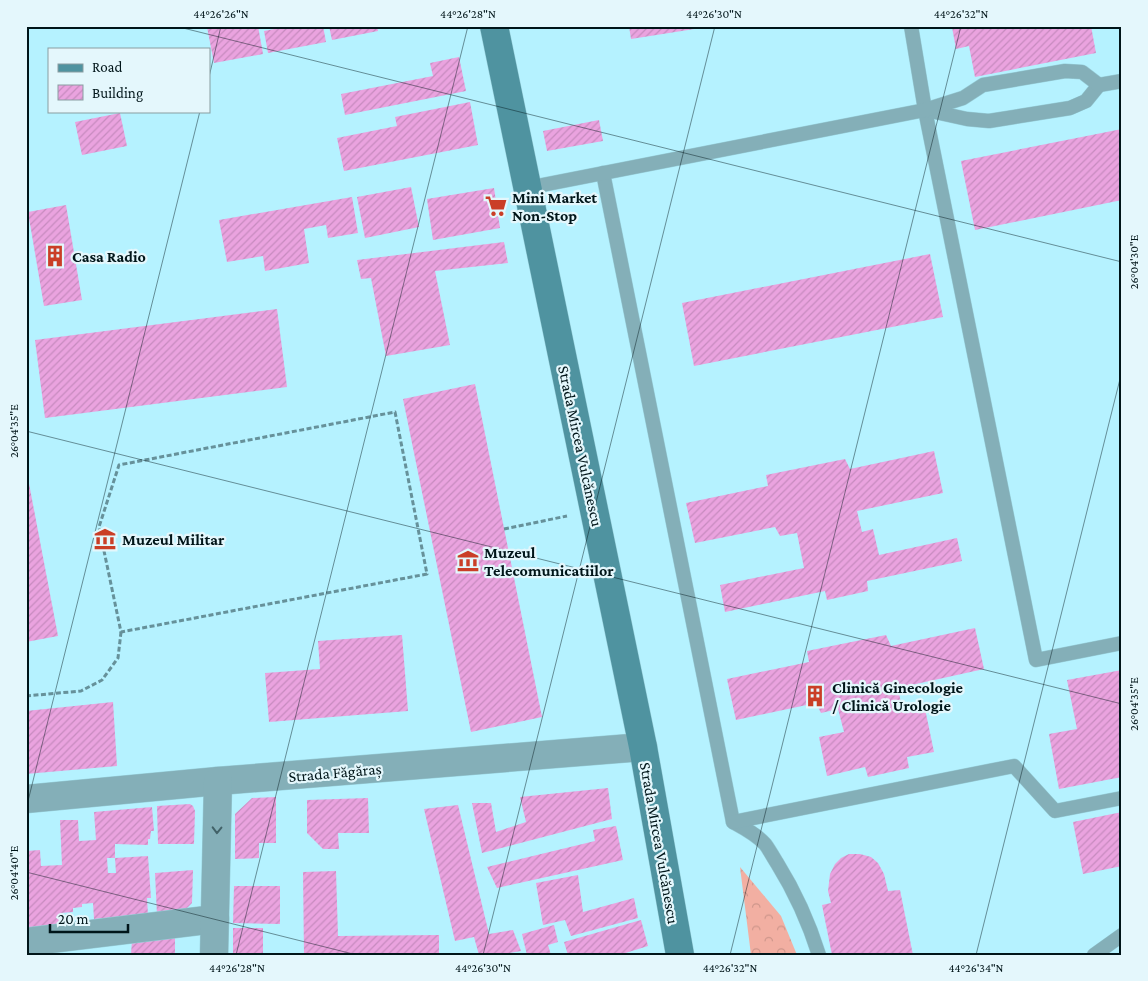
<svg xmlns="http://www.w3.org/2000/svg" width="1148" height="981" viewBox="0 0 1148 981" font-family="'Crimson Pro',serif">
  <style>
    .park { fill: url(#park-crowns) }
    .building { fill: url(#building-hatch); fill-rule: evenodd }
    .lines { fill: none; stroke-linecap: round; stroke-linejoin: round }
    .service-casing { stroke: #98cfda; stroke-width: 15 }
    .minor-casing { stroke: #98cfda; stroke-width: 29 }
    .secondary-casing { stroke: #98cfda; stroke-width: 29 }
    .path { stroke: #66919a; stroke-width: 3; stroke-dasharray: 5 2.5; stroke-linecap: butt }
    .service { stroke: #84afb8; stroke-width: 14 }
    .minor { stroke: #84afb8; stroke-width: 28 }
    .secondary { stroke: #4f93a0; stroke-width: 28 }
    .oneway { stroke: #426268 }
    .ticks { fill: none; stroke: #001519; stroke-width: 1; stroke-opacity: 0.45 }
    .labels { text-anchor: middle; stroke-width: 4.5; stroke-linejoin: round; paint-order: stroke }
    .poi-label { font-size: 16px; font-weight: bold; fill: #001519; stroke: #e4f7fc; text-anchor: start }
    .street-label { font-size: 16px; fill: #001519; stroke: #e4f7fc }
    .neatline { fill: none; stroke: #001519; stroke-width: 2 }
    .ticks-label { font-size: 12px; text-anchor: middle; fill: #001519 }
  </style>
  <defs>
    <pattern id="park-crowns" width="20" height="18" patternUnits="userSpaceOnUse" patternTransform="scale(1.25)"><rect width="20" height="18" fill="#f2afa2"/><path d="M2 6a3 3 0 1 1 6 0M12 15a3 3 0 1 1 6 0" fill="none" stroke="#ce968b"/></pattern>
    <pattern id="building-hatch" width="6" height="6" patternUnits="userSpaceOnUse" patternTransform="scale(1.25)"><rect width="6" height="6" fill="#eaa3df"/><path d="M-1 1l2-2M0 6l6-6M5 7l2-2" fill="none" stroke="#c78bbf"/></pattern>
  </defs>
  <rect width="100%" height="100%" fill="#b5f2ff"/>
  <path class="park" d="M740,867L781,916L797,955H751Z"/>
  <g class="building">
    <path d="M258,26L263,54L214,63L207,27Z"/>
    <path d="M290,26H323L326,42L268,53L264,31Z"/>
    <path d="M329,26H377L378,31L332,40Z"/>
    <path d="M629,26H707V27L631,39Z"/>
    <path d="M955,26H1091L1096,53L975,77L969,46L956,49L952,27Z"/>
    <path d="M459,57L466,91L345,115L341,94L433,76L430,63Z"/>
    <path d="M470,102L478,145L344,171L337,138L397,126L395,117Z"/>
    <path d="M120,113L127,146L82,155L75,122Z"/>
    <path d="M599,120L603,141L547,151L543,131Z"/>
    <path d="M1122,129V200L975,230L961,161Z"/>
    <path d="M411,187L419,227L365,238L357,197Z"/>
    <path d="M494,188L500,228L433,240L427,199Z"/>
    <path d="M352,197L358,233L328,238L326,225L304,229L309,263L265,271L263,256L227,262L219,220Z"/>
    <path d="M66,205L82,300L44,306L28,212Z"/>
    <path d="M504,242L508,263L435,271L450,345L386,356L371,278L361,279L357,260Z"/>
    <path d="M930,254L943,317L694,366L682,303Z"/>
    <path d="M277,309L287,387L45,418L35,340Z"/>
    <path d="M475,384L542,717L471,732L403,399Z"/>
    <path d="M934,451L943,493L857,511L862,532L873,529L879,555L957,538L962,561L867,581L868,591L827,600L825,591L725,612L720,585L804,568L797,533L780,536L775,527L695,543L686,503L768,486L766,475L845,459L850,469Z"/>
    <path d="M26,473H27L58,636L26,642Z"/>
    <path d="M975,628L984,669L898,688L902,708L924,704L934,752L907,757L909,768L868,777L865,767L827,776L819,737L844,732L838,709L821,713L816,703L736,720L727,679L809,662L807,651L886,635L891,646Z"/>
    <path d="M402,635L408,711L269,722L265,673L320,669L318,641Z"/>
    <path d="M1122,670V777L1059,789L1049,734L1077,729L1067,680Z"/>
    <path d="M113,702L117,766L26,774V711Z"/>
    <path d="M608,788L612,819L482,853L472,803H491L496,832L526,822L520,797Z"/>
    <path d="M276,797V843H259V858L235,859V814L252,798Z"/>
    <path d="M368,798L369,833H338L339,849H323L307,833V800Z"/>
    <path d="M190,804L193,806L195,811L194,844H158L157,806Z"/>
    <path d="M458,805L489,934L513,930L521,951L499,955H479L474,937L455,941L424,809Z"/>
    <path d="M152,807L154,831H151L150,839H148V845L115,844V858L148,856L151,898H147L148,915L94,919L93,903L82,904V907L73,908V912L60,913L61,928L26,930V851L40,850L41,866L62,865L60,820H78L79,841L96,840L94,812ZM107,858H115L116,873H108Z"/>
    <path d="M1122,812V866L1083,874L1073,822Z"/>
    <path d="M616,826L623,860L497,888L487,867L595,841L593,830Z"/>
    <path d="M849,854H860L871,857L878,863L884,874L888,891L900,890L913,955H832L822,905L831,903L828,891L830,874L835,864L841,858Z"/>
    <path d="M193,870L192,903L182,913L157,915L155,873Z"/>
    <path d="M336,871L338,936L439,935V955H304L303,872Z"/>
    <path d="M578,875L583,912L634,898L638,918L571,936L565,920L543,925L536,883Z"/>
    <path d="M234,886H280V924L233,923Z"/>
    <path d="M641,920L648,946L619,955H568L564,942Z"/>
    <path d="M554,925L558,942L548,945L551,955H527L522,934Z"/>
    <rect x="233" y="928" width="30" height="27"/>
    <path d="M175,937V955H131L132,940Z"/>
  </g>
  <g class="lines">
    <g class="service-casing">
      <g id="service">
        <path d="M911,26L925,110L1036,660L1122,643"/>
        <path d="M926,110L967,119L989,121L1070,108L1086,101L1099,85"/>
        <path d="M603,173L733,822C744,828 756,834 765,844C769,849 773,857 777,863C795,892 809,923 819,955"/>
        <path d="M527,188L925,110L963,98L983,85L1065,71L1082,72L1099,85L1122,81"/>
        <path d="M733,822L1014,766L1055,811L1122,798"/>
        <path d="M1094,955L1122,935"/>
      </g>
    </g>
    <g class="minor-casing">
      <g id="minor">
        <path d="M26,799L218,781L643,747"/>
        <path d="M26,942L215,919"/>
        <path d="M214,955L218,781"/>
      </g>
    </g>
    <g class="secondary-casing">
      <path id="secondary" d="M494,26L643,747L680,955"/>
    </g>
    <g class="path">
      <path d="M395,412L427,574L121,632L99,527L119,465Z"/>
      <path d="M504,529L567,516"/>
      <path d="M26,696L81,691L102,680L118,658L121,632"/>
    </g>
    <use href="#service" class="service"/>
    <use href="#minor" class="minor"/>
    <use href="#secondary" class="secondary"/>
  </g>
  <defs><path id="oneway-chevron" d="M-2-3.5L2.5 0L-2 3.5" fill="none" stroke-width="1.6" stroke-linecap="round" stroke-linejoin="round" transform="scale(1.25)"/></defs>
  <use class="oneway" href="#oneway-chevron" transform="translate(217 830) rotate(91)"/>
  <path class="ticks" d="M175,26L1122,262M209,77L221,26M26,431L1122,704M26,809L200,111M26,872L357,955M236,955L468,26M483,955L715,26M730,955L961,26M976,955L1122,371"/>
  <defs>
    <g id="supermarket-bare" transform="scale(1.725)"><path d="M-6-5.5h2.5l.6 2H6L4.5 2H-2.5L-4.4-4H-6ZM-1.5 3.2a1.3 1.3 0 1 0 .1 0ZM3 3.2a1.3 1.3 0 1 0 .1 0Z" fill="#ca3e27" stroke="#e4f7fc" stroke-width="2.5" paint-order="stroke"/></g>
    <g id="building-bare" transform="scale(1.725)"><path d="M-4-6H4V6H1V3H-1V6H-4ZM-2.5-4.3h1.7v1.8h-1.7ZM.8-4.3h1.7v1.8H.8ZM-2.5-1h1.7V.8h-1.7ZM.8-1h1.7V.8H.8Z" fill="#ca3e27" stroke="#e4f7fc" stroke-width="2.5" paint-order="stroke"/></g>
    <g id="museum-bare" transform="scale(1.725)"><path d="M0-6L6-3V-2H-6V-3ZM-5-1h2V3h-2ZM-1-1h2V3h-2ZM3-1h2V3H3ZM-6 4H6V6H-6Z" fill="#ca3e27" stroke="#e4f7fc" stroke-width="2.5" paint-order="stroke"/></g>
  </defs>
  <g fill-rule="evenodd">
    <use href="#supermarket-bare" x="496" y="206"/>
    <use href="#building-bare" x="55" y="256"/>
    <use href="#museum-bare" x="105" y="539"/>
    <use href="#museum-bare" x="468" y="561"/>
    <use href="#building-bare" x="815" y="696"/>
  </g>
  <g class="labels">
    <g class="poi-label">
      <text x="512" y="203">Mini Market<tspan x="512" dy="18">Non-Stop</tspan></text>
      <text x="72" y="262">Casa Radio</text>
      <text x="122" y="545">Muzeul Militar</text>
      <text x="484" y="558">Muzeul<tspan x="484" dy="18">Telecomunicatiilor</tspan></text>
      <text x="832" y="693">Clinică Ginecologie<tspan x="832" dy="18">/ Clinică Urologie</tspan></text>
    </g>
    <g class="street-label">
      <text transform="translate(581 446) rotate(78)" y="6">Strada Mircea Vulcănescu</text>
      <text transform="translate(335 772) rotate(-5)" y="6">Strada Făgăraș</text>
      <text transform="translate(660 843) rotate(80)" y="6">Strada Mircea Vulcănescu</text>
    </g>
  </g>
  <rect width="1148" height="981" fill="none" stroke="#e4f7fc" stroke-width="55"/>
  <rect x="48" y="48" width="162" height="65" fill="#e4f7fc" stroke="#899da1"/>
  <rect x="58" y="64" width="25" height="8" fill="#4f93a0" stroke="#899da1"/>
  <text x="92" y="72" font-size="15" fill="#001519">Road</text>
  <rect x="58" y="85" width="25" height="15" fill="url(#building-hatch)" stroke="#899da1"/>
  <text x="92" y="98" font-size="15" fill="#001519">Building</text>
  <path d="M50 924v8h78v-8" fill="none" stroke="#001519" stroke-width="2.5"/>
  <text x="58" y="924" font-size="15" fill="#001519" stroke="#e4f7fc" stroke-width="4" paint-order="stroke">20 m</text>
  <rect x="28" y="28" width="1092" height="926" class="neatline"/>
  <g class="ticks-label">
    <text x="221" y="18">44°26'26"N</text>
    <text x="468" y="18">44°26'28"N</text>
    <text x="714" y="18">44°26'30"N</text>
    <text x="961" y="18">44°26'32"N</text>
    <text transform="translate(1134 262) rotate(-90)" y="4">26°04'30"E</text>
    <text transform="translate(14 431) rotate(-90)" y="4">26°04'35"E</text>
    <text transform="translate(1134 704) rotate(-90)" y="4">26°04'35"E</text>
    <text transform="translate(14 873) rotate(-90)" y="4">26°04'40"E</text>
    <text x="237" y="972">44°26'28"N</text>
    <text x="483" y="972">44°26'30"N</text>
    <text x="730" y="972">44°26'32"N</text>
    <text x="976" y="972">44°26'34"N</text>
  </g>
</svg>
